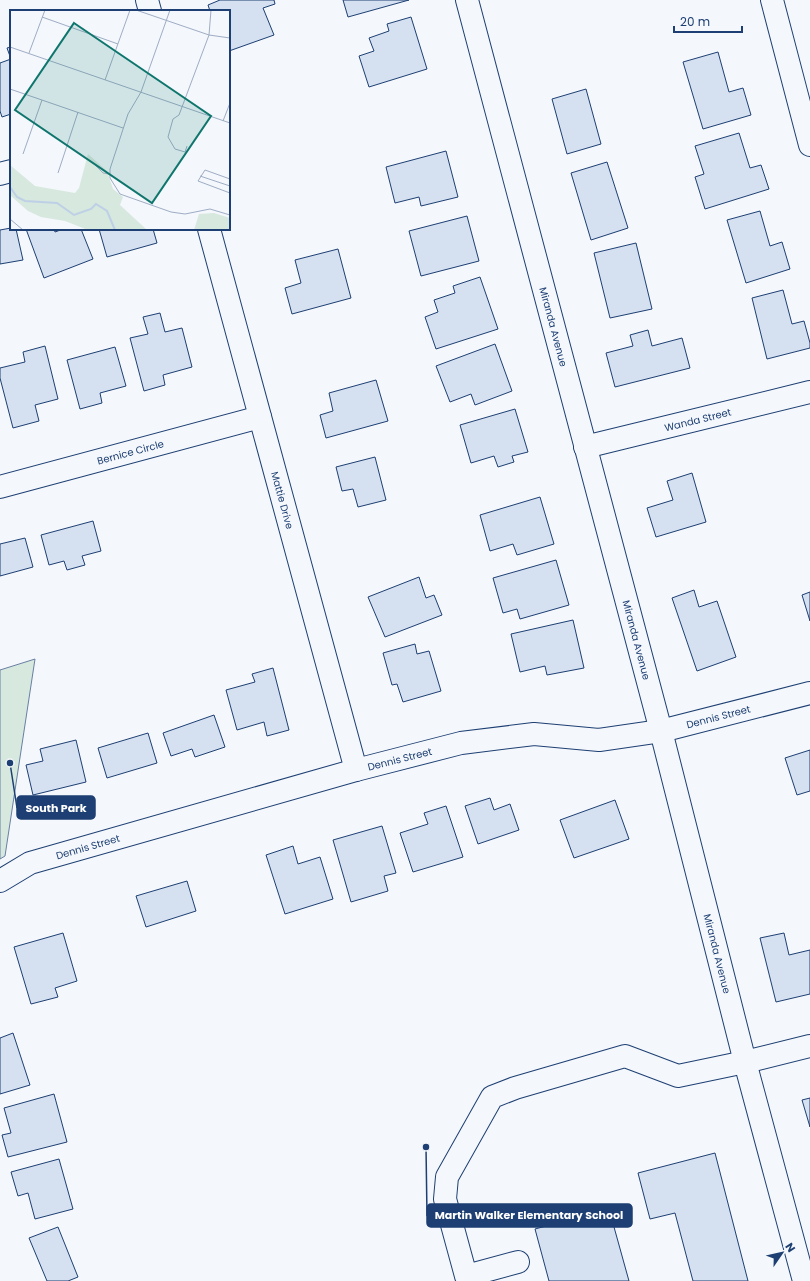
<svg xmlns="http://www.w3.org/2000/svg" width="810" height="1281" viewBox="0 0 810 1281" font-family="Poppins,sans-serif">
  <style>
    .green { fill: #d7e8df; stroke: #687fa3 }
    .building { fill: #d5e0f0; stroke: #1d3f73 }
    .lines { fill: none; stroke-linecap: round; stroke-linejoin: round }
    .minor-casing { stroke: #1d3f73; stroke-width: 24 }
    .minor { stroke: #f4f7fb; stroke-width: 22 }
    .labels { text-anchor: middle; stroke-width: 3; stroke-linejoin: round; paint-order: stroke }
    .street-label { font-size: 10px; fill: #1d3f73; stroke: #f4f7fb }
    .inset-river { fill: none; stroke: #bed0e5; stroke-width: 2 }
    .inset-road { fill: none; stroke: #9eadc5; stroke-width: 1 }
    .view { fill: #0f766e; fill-opacity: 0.15; stroke: #0f766e; stroke-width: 2 }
    .inset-edge { fill: none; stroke: #1d3f73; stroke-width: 2 }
    .leader { fill: none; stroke: #1d3f73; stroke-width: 1.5 }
    .callout-dot { fill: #1d3f73; stroke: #f4f7fb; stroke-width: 1.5 }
    .callout { fill: #1d3f73; stroke: #1d3f73; stroke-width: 1.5 }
    .callout-label { font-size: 11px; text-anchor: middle; font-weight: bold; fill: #fff }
  </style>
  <rect width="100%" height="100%" fill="#f4f7fb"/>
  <path class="green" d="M35,659L5,856L0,859V670Z"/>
  <g class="building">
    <path d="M220,0H274L275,4L263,8L274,35L229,51V11H210L208,5Z"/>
    <path d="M343,0H409L348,17Z"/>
    <path d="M411,17L427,69L369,87L359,56L374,51L369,38L389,31L387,24Z"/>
    <path d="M11,47V114L2,117L0,111V63L11,59L7,48Z"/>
    <path d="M718,52L729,92L743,88L751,115L703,129L683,62Z"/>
    <path d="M586,89L601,144L567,154L552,99Z"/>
    <path d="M739,133L750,168L761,165L769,189L705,209L695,177L704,174L695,146Z"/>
    <path d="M446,151L458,197L421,206L419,197L395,203L386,167Z"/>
    <path d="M607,162L628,228L591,240L571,173Z"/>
    <path d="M760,211L770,246L782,242L790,269L746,283L727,220Z"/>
    <path d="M467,216L479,261L421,276L409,231Z"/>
    <path d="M11,228L16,229L23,260L0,264V230Z"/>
    <path d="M26,229H54L55,232L63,229H81L93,259L44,278Z"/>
    <path d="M99,229H153L157,243L107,257Z"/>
    <path d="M636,243L652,309L610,318L594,253Z"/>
    <path d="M338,249L351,298L292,314L285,288L301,283L295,260Z"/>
    <path d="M480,277L498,329L436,349L425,317L438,312L434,300L455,293L453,286Z"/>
    <path d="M783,290L792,324L804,321L810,343V348L767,359L752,298Z"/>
    <path d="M160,313L165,332L182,328L192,367L163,375L165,385L144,391L130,338L148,334L143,317Z"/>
    <path d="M648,330L652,346L682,338L690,368L615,387L606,353L633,346L630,335Z"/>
    <path d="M495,344L512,391L475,405L471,394L450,402L436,366Z"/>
    <path d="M45,346L58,399L35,405L39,421L13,428L0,378V368L25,362L23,352Z"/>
    <path d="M115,347L126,386L100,393L102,403L80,409L67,360Z"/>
    <path d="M376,380L388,421L326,438L320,415L333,411L329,393Z"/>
    <path d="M515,409L528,452L512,456L514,462L498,467L494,456L471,463L460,425Z"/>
    <path d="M375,457L386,500L358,507L353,489L342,491L336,467Z"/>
    <path d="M692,473L706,522L656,537L647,508L673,500L667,481Z"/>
    <path d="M540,497L554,544L517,555L513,544L490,551L480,515Z"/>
    <path d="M93,521L101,551L82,556L85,565L67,570L64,561L49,565L41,535Z"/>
    <path d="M25,538L33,567L0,576V544Z"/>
    <path d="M556,560L569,605L520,619L517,609L503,613L493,578Z"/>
    <path d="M419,577L426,598L434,595L442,615L385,637L368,597Z"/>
    <path d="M694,590L699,607L717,601L736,657L697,671L672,598Z"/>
    <path d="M810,592V621L802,595Z"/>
    <path d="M573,620L584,668L547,675L545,666L520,672L511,634Z"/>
    <path d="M415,644L417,654L429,651L441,691L403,702L397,684L392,685L383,653Z"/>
    <path d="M273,668L289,730L267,736L264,722L237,730L226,690L255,682L252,674Z"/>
    <path d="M214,715L225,747L195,757L192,749L171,756L163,733Z"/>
    <path d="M148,733L157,763L107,778L98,748Z"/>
    <path d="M76,740L86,782L33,795L26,765L43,761L40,749Z"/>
    <path d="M810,750V791L797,795L785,758Z"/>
    <path d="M490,798L494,810L510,804L519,830L478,844L465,806Z"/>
    <path d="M615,800L629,839L574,858L560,820Z"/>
    <path d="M446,806L463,857L413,872L400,833L428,824L424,813Z"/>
    <path d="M382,826L396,873L384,876L388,891L351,902L333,840Z"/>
    <path d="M293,846L298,864L320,857L333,899L285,914L266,855Z"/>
    <path d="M187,881L196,911L146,927L136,896Z"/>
    <path d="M63,933L77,981L55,988L58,997L31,1004L14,947Z"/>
    <path d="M784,933L789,955L810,950V994L776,1002L760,938Z"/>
    <path d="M13,1033L30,1085L0,1094V1038Z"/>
    <path d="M54,1094L67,1142L8,1157L2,1135L11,1133L4,1108Z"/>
    <path d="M810,1098V1127L802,1100Z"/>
    <path d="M715,1153L748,1281H693L675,1213L650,1219L638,1173Z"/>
    <path d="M59,1159L73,1209L35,1219L28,1193L18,1196L11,1172Z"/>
    <path d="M609,1209L629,1281H549L535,1229Z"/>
    <path d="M58,1227L78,1277L68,1281H47L29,1238Z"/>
  </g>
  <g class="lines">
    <g class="minor-casing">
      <g id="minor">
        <path d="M147,0L150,11"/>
        <path id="s1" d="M467,0L661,731L745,1062L804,1281"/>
        <path d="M772,0L810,145"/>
        <path d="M0,174L11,171"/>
        <path id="s2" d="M209,229L356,770"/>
        <path id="s3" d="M585,447L810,392"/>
        <path id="s4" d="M0,487L260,417"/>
        <path id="s5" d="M0,881L30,863L356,770L461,743L534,734L599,740L661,731L810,693"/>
        <path d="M518,1262L466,1276L445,1199L447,1177L492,1097L515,1088L625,1056L678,1076L745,1062L810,1046"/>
      </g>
    </g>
    <use href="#minor" class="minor"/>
  </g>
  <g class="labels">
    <g class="street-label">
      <text dy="4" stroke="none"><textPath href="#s1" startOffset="338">Miranda Avenue</textPath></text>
      <text dy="4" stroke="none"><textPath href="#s3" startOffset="116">Wanda Street</textPath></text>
      <text dy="4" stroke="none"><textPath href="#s4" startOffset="135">Bernice Circle</textPath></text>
      <text dy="4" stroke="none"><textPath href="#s2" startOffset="281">Mattie Drive</textPath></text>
      <text dy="4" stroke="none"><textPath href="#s1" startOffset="662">Miranda Avenue</textPath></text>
      <text dy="4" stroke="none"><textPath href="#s5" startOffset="743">Dennis Street</textPath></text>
      <text dy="4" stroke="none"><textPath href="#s5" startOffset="419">Dennis Street</textPath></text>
      <text dy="4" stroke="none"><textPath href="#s5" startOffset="95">Dennis Street</textPath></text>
      <text dy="4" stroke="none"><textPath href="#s1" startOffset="986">Miranda Avenue</textPath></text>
    </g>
  </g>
  <g transform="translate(10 10)">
    <rect width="220" height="220" fill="#f4f7fb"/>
    <path d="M78,144L97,161L103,179L113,187L110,195L137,220H78L55,211L31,207L18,201L0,185V155L25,176L65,183L69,178ZM204,203L220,208V220H184L189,204Z" fill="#d7e8df"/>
    <path class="inset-river" d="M0,177L7,187L15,191L47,193L64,205L81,199L86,194L97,201L105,220"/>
    <path class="inset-road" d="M126,0L199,25L220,28M160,0L131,82L118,104L100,159V168L110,184L161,202L175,204L200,199L220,205M32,7L108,34M0,37L220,113M19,43L35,0M95,70L120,0M0,79L113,118M213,111L220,93M177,136L175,142L165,139L158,127L163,109L169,105L199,25L201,0M13,144L32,90M85,155L93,163L99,164M48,163L68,102M190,166L220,176M220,169L195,160L188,171L220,183M0,209L13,220"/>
    <path class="view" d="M64,13L201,106L142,193L5,100Z"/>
    <rect width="220" height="220" class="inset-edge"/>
  </g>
  <path class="leader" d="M10 763L17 808M426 1147L427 1216"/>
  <g class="callout-dot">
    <circle cx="10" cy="763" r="4"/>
    <circle cx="426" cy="1147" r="4"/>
  </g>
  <g class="callout">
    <rect x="17" y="796" width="78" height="23" rx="4"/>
    <rect x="427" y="1204" width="205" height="23" rx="4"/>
  </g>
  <g class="callout-label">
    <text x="56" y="812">South Park</text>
    <text x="529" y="1219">Martin Walker Elementary School</text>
  </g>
  <g transform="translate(782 1253) rotate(56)" stroke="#f4f7fb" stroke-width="3" paint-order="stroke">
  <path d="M0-3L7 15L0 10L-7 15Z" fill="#1d3f73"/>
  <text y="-6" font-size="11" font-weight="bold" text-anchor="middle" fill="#1d3f73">N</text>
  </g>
  <path d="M674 26v6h68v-6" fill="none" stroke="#1d3f73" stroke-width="2"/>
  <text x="680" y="26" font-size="12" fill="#1d3f73" stroke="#f4f7fb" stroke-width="3" paint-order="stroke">20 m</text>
</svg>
